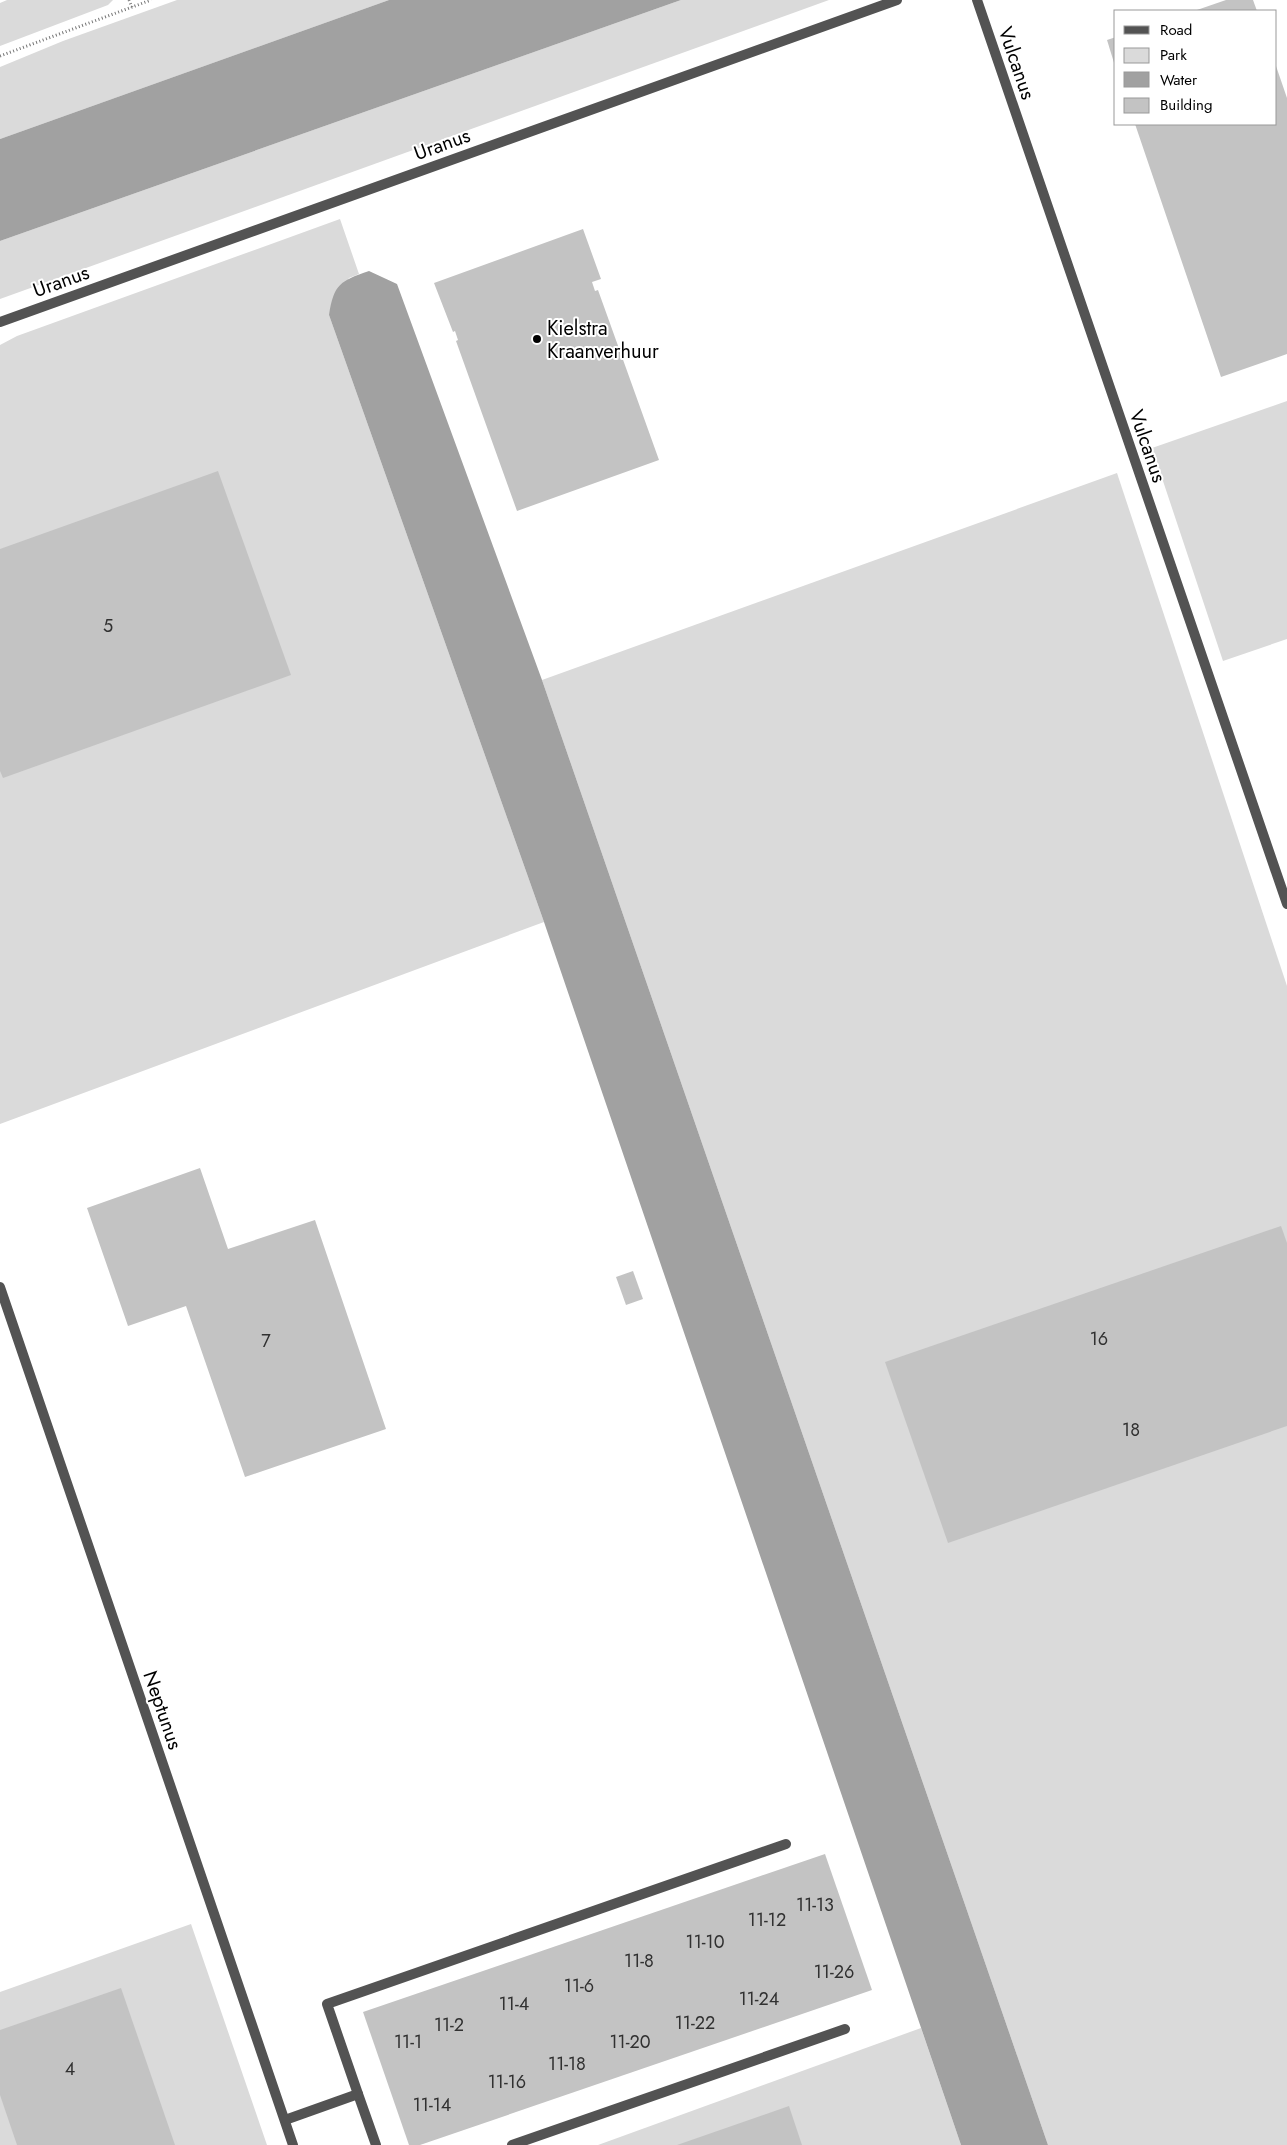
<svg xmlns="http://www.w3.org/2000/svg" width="1287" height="2145" viewBox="0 0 1287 2145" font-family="Jost,sans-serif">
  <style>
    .green { fill: #dadada }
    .water { fill: #a1a1a1 }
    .building { fill: #c3c3c3 }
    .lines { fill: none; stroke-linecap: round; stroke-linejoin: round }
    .path { stroke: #757575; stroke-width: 3; stroke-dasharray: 1 2.5; stroke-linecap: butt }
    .service { stroke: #535353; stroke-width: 10 }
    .minor { stroke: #535353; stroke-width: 10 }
    .poi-dot { fill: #000; stroke: #fff; stroke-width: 2 }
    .labels { text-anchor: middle; stroke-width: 4; stroke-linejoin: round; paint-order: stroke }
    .number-label { font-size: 18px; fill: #313131 }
    .street-label { font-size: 20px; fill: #000; stroke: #fff }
    .poi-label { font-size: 20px; fill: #000; stroke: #fff; text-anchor: start }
  </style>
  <rect width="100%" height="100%" fill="#fff"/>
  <g class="green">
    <path d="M7,0H113L108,5L0,46V3Z"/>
    <path d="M177,0H389L0,139V67L63,41Z"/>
    <path d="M681,0H829L0,299V241Z"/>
    <path d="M340,219L359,274L349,278L329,315L544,922L0,1124V345L17,336Z"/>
    <path d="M1287,401V639L1223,661L1152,448Z"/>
    <path d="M1117,473L1287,986V2145H1048L542,680Z"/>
    <path d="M191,1924L267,2145H0V1992Z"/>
    <path d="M921,2028L961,2145H598Z"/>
  </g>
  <g class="water">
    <path d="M389,0H681L0,241V139Z"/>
    <path d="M369,271L397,284L542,680L1048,2145H961L544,922L329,315C334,284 340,281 369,271Z"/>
  </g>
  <g class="building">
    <path d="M1226,0H1253L1257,11H1194Z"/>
    <path d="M1116,37V66H1115L1107,40Z"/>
    <path d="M1276,66L1287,98V354L1221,377L1135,124H1276Z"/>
    <path d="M583,229L601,279L592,282L595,291L598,290L659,460L517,511L456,341L458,340L455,331L453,332L434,283Z"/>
    <path d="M218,471L291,675L3,778L0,771V549Z"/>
    <path d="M200,1168L228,1249L315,1220L386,1429L245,1477L186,1306L128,1326L87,1208Z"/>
    <path d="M1281,1226L1287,1243V1426L948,1543L885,1362Z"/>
    <path d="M633,1271L643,1299L626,1305L616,1277Z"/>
    <path d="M825,1854L872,1990L420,2145H409L363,2012Z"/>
    <path d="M121,1988L175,2145H17L0,2095V2030Z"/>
    <path d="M789,2106L802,2145H677Z"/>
  </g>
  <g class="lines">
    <g class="path">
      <path d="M129,0L132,7"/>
      <path d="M0,56L151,0"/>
    </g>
    <g class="service">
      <path d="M358,2094L376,2145"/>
      <path d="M285,2120L358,2094L327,2004L786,1844"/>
      <path d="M512,2145L845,2029"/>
    </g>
    <g class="minor">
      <path d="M977,0L1287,904"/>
      <path d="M0,322L897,0"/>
      <path d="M0,1287L293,2145"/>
    </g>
  </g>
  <circle class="poi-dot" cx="537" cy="339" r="5"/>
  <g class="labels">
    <g class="number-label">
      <text x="108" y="632">5</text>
      <text x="1099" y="1345">16</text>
      <text x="266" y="1347">7</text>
      <text x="1131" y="1436">18</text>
      <text x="815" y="1911">11-13</text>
      <text x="767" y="1926">11-12</text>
      <text x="705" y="1948">11-10</text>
      <text x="639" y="1967">11-8</text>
      <text x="834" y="1978">11-26</text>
      <text x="579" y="1992">11-6</text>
      <text x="759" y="2005">11-24</text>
      <text x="514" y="2010">11-4</text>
      <text x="695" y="2029">11-22</text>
      <text x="449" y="2031">11-2</text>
      <text x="408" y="2048">11-1</text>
      <text x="630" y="2048">11-20</text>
      <text x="567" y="2070">11-18</text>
      <text x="70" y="2075">4</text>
      <text x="507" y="2088">11-16</text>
      <text x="432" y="2111">11-14</text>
    </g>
    <g class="street-label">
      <text transform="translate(1017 63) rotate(71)" y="7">Vulcanus</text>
      <text transform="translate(442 144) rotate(-20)" y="7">Uranus</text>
      <text transform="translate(61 281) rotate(-20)" y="7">Uranus</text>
      <text transform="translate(1148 446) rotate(71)" y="7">Vulcanus</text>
      <text transform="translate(163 1710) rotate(71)" y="7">Neptunus</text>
    </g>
    <g class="poi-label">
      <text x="547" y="335">Kielstra<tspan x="547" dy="23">Kraanverhuur</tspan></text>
    </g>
  </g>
  <rect x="1114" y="10" width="162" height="115" fill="#ffffff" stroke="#999999"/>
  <rect x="1124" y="26" width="25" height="8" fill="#535353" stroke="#999999"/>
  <text x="1160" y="35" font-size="15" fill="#000000">Road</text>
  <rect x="1124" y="48" width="25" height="15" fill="#dadada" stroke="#999999"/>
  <text x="1160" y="60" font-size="15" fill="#000000">Park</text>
  <rect x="1124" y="72" width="25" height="15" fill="#a1a1a1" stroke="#999999"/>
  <text x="1160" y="85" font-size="15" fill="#000000">Water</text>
  <rect x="1124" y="98" width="25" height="15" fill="#c3c3c3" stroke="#999999"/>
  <text x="1160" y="110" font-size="15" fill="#000000">Building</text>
</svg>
